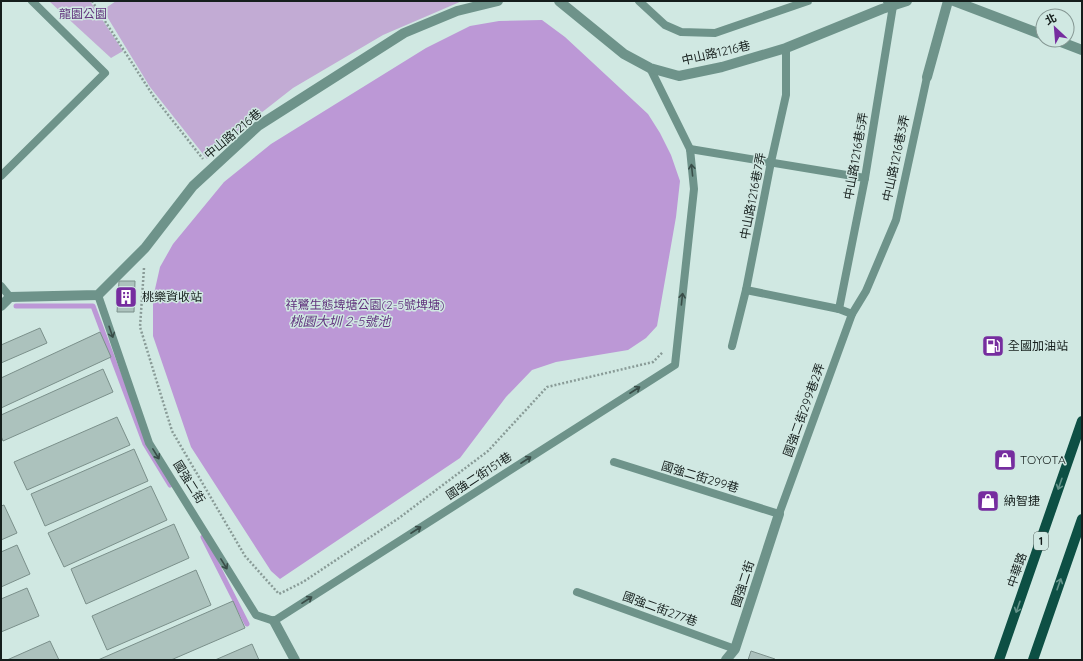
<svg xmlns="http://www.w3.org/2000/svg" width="1083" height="661" viewBox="0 0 1083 661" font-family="Quicksand,'Noto Sans TC',sans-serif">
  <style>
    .green { fill: #c2abd4 }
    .water { fill: #bc98d6 }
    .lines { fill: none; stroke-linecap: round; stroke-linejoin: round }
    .stream { stroke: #bc98d6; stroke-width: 5 }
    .building { fill: #acc2bd; stroke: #7b908b }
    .path { stroke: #899b97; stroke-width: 2.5; stroke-dasharray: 2 2; stroke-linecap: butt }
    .lane { stroke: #6e938a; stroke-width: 8 }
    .street { stroke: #6e938a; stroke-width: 10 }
    .primary { stroke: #0d4f44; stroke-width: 10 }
    .oneway { stroke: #394d48 }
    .oneway2 { stroke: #65948b }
    .labels { text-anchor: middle; stroke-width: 3; stroke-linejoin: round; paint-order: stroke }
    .shield { fill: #d0e8e2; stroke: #4d5b57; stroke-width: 1 }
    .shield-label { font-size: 11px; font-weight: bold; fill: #151e1c }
    .park-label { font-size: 12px; fill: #61337d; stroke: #d0e8e2 }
    .street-label { font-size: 12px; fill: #151e1c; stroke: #d0e8e2 }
    .poi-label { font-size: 12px; fill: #151e1c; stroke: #d0e8e2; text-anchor: start }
    .water-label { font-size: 13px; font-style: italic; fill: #62357f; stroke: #d0e8e2 }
  </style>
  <rect width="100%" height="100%" fill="#d0e8e2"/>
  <g class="green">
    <path d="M49,1H90L123,51L111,58Z"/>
    <path d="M116,1H462L383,35L293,88L238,131L207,159L150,87L103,10Z"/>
  </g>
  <path class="water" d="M542,20L565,37L648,114L660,133L671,155L680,181L676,217L657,326L646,338L628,350L556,362L532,370L506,397L460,458L280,579L271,571L191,447L153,336V298L160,267L173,244L224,182L271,144L426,48L470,26L499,21Z"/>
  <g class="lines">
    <g class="stream">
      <path d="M16,306H93L145,444L170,485"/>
      <path d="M203,537L247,624"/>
    </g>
  </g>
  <g class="building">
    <path d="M119,281H135L134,312H117Z"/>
    <path d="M40,328L47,343L1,363V345Z"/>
    <path d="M100,332L111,357L1,408V378Z"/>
    <path d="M103,369L113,392L3,441L1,436V415Z"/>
    <path d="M117,417L130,445L27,490L14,462Z"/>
    <path d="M134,449L148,481L45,526L31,494Z"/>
    <path d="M151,486L167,520L64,567L48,533Z"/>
    <path d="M4,505L17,533L1,540V506Z"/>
    <path d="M174,524L189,558L86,604L71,569Z"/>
    <path d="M17,545L30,574L1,587V552Z"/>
    <path d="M196,570L211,605L107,650L92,616Z"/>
    <path d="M27,588L39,616L1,632V599Z"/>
    <path d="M233,601L245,628L171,660H98Z"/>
    <path d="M50,641L59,660H7Z"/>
    <path d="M252,644L259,660H215Z"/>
    <path d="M751,651L775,659V660H748Z"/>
  </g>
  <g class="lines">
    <g class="path">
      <path d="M92,1L154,97L203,159"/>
      <path d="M144,268L140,327L172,431L245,556L279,594L303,582L399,518L488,451L547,387L653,362L663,352"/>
    </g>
    <g class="lane">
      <path d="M639,1L665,25L681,32L715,33L808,1"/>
      <path d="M690,149L865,178"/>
      <path d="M1,176L105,73L32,1"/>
      <path d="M1,286L10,297"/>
      <path d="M746,290L839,309L852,314"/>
      <path d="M98,295L149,443L256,615L274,621L675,365L694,189L690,149L650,68"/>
      <path d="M839,309L865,178L893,6L887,1"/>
      <path d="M732,346L746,290L771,162L786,95V48"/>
      <path d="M614,462L779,514L852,314L866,291L896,220L927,77"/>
      <path d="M577,592L735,649"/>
    </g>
    <g class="street">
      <path d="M559,1L624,54L650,68L679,76L722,67L786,48L882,9L907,1"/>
      <path d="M954,1L1043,35"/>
      <path d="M1056,40L1082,50"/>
      <path d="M927,77L948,1"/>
      <path d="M1,306L10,297L98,295L145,248L193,186L258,126L404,33L457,11L498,1"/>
      <path d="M274,621L295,660"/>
      <path d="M726,660L735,649L779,514"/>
    </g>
    <g class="primary">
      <path d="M999,660L1082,421"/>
      <path d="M1033,660L1082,519"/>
    </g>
  </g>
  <defs><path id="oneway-shaft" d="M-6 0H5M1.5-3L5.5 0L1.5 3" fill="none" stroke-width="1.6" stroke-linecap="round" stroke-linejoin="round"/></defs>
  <g class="oneway">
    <use href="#oneway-shaft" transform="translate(692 170) rotate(-96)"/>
    <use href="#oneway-shaft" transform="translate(682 299) rotate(-84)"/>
    <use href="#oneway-shaft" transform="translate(111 332) rotate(71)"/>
    <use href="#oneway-shaft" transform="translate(635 390) rotate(-33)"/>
    <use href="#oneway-shaft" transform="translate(156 454) rotate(58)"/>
    <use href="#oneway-shaft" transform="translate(526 460) rotate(-33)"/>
    <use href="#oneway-shaft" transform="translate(416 530) rotate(-33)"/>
    <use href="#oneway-shaft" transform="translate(224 564) rotate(58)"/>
    <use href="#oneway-shaft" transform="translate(307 600) rotate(-33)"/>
  </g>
  <g class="oneway2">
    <use href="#oneway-shaft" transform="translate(1060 484) rotate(109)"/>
    <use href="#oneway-shaft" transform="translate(1059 584) rotate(-71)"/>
    <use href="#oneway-shaft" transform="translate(1018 607) rotate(109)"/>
  </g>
  <defs>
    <g id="building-square" transform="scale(1.15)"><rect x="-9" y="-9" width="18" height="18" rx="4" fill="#762d9f" stroke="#d0e8e2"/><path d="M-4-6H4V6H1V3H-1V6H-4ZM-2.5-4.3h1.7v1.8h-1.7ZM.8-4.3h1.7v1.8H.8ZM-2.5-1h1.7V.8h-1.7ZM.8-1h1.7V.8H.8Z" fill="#fff"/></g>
    <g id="fuel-square" transform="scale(1.15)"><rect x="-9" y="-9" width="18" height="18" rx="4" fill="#762d9f" stroke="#d0e8e2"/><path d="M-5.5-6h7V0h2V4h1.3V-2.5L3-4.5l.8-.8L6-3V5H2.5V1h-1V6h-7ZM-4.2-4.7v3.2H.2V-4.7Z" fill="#fff"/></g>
    <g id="shop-square" transform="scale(1.15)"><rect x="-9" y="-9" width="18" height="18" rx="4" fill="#762d9f" stroke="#d0e8e2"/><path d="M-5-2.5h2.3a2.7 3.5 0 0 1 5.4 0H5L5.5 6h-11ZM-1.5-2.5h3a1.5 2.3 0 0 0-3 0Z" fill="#fff"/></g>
  </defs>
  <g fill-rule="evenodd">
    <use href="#building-square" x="126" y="297"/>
    <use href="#fuel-square" x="993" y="346"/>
    <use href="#shop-square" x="1005" y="460"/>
    <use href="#shop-square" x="988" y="501"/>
  </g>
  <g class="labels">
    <rect class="shield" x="1034" y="532" width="14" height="18" rx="3"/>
    <g class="shield-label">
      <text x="1041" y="545">1</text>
    </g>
    <g class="park-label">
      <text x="83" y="18">龍園公園</text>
      <text x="365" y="309">祥鷺生態埤塘公園(2-5號埤塘)</text>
    </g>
    <g class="street-label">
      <text transform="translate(716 53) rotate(-13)" y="4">中山路1216巷</text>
      <text transform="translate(233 134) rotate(-40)" y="4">中山路1216巷</text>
      <text transform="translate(856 156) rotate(-80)" y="4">中山路1216巷5弄</text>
      <text transform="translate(896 158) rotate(-78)" y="4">中山路1216巷3弄</text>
      <text transform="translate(753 196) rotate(-79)" y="4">中山路1216巷7弄</text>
      <text transform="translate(804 410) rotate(-70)" y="4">國強二街299巷2弄</text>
      <text transform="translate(479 476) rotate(-33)" y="4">國強二街151巷</text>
      <text transform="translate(700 477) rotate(17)" y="4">國強二街299巷</text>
      <text transform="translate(189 482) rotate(58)" y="4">國強二街</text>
      <text transform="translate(1017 570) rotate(-71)" y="4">中華路</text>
      <text transform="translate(743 584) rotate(-72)" y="4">國強二街</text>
      <text transform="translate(660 609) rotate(20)" y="4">國強二街277巷</text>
    </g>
    <g class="poi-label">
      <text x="142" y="301">桃樂資收站</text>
      <text x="1008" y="350">全國加油站</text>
      <text x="1020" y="464">TOYOTA</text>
      <text x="1004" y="505">納智捷</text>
    </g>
    <g class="water-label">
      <text x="340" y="326">桃園大圳 2-5號池</text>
    </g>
  </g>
  <rect width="1083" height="661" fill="none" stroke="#151e1c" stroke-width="4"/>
  <g transform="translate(1055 28) rotate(334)"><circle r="19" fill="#d0e8e2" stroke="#859793"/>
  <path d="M0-3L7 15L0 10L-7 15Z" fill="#762d9f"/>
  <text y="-6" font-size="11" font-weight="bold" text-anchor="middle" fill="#151e1c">北</text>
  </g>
</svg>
